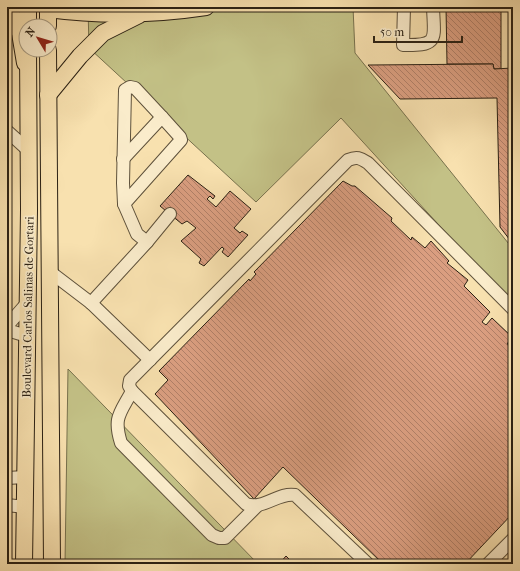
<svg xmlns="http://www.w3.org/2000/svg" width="520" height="571" viewBox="0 0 520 571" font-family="'IM FELL French Canon',serif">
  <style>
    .green { fill: #c3c186; stroke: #77714d }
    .building { fill: url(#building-back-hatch); stroke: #2b2114 }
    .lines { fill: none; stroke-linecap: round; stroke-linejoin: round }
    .minor-casing { stroke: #5e513b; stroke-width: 14 }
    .major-casing { stroke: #2b2114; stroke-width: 18 }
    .minor { stroke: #faeccb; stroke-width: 12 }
    .major { stroke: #f8e1af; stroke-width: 16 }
    .labels { text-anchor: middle; stroke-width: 3.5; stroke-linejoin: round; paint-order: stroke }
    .street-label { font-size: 12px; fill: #2b2114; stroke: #faeccb }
  </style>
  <defs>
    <pattern id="building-back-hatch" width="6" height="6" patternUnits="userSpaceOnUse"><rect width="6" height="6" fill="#da9e80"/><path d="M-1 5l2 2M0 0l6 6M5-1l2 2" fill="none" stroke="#b18068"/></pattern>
  </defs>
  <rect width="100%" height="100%" fill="#f8e1af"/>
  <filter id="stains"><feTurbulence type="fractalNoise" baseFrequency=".005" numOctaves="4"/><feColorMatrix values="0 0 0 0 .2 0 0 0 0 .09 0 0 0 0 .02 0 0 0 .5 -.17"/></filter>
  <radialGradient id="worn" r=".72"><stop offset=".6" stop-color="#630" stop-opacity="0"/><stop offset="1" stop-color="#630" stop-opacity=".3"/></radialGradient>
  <g class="green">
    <path d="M88,7H353L355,53L513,249V306L341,118L256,202L89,48Z"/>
    <path d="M68,369L258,564H65Z"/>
  </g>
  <g class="building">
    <path d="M446,7H501V69H494L493,64H447Z"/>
    <path d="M493,64L494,69L513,68V244L500,227L497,98L400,99L368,65Z"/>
    <path d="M188,175L215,196L213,199L210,196L207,199L216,207L230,191L251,209L234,228L240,233L242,231L248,235L228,257L222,252L224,249L222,247L204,266L199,263L201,259L181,241L196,228L187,221L182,224L160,206Z"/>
    <path d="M343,181L352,186H355L392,218L391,221L411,240L412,237L425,248L431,241L449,261L447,263L468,280L464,286L490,312L482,322L486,325L492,318L512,337L507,344L510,345L513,342V513L465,564H383L283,467L254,499L155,394L168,380L159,371L249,279L250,281L256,274L254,272Z"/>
    <path d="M286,556L294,564H279Z"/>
  </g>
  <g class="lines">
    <g class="minor-casing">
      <g id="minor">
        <path d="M404,7L403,45C440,46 434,39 433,7"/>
        <path d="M7,131L28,150"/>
        <path d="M123,159L162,117L180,137L181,140L124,204"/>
        <path d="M147,242L170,214"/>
        <path d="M49,271L91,303L150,360"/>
        <path d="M91,303L147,242L137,234L124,204L123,183L125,90L130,87L135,88L162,117"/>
        <path d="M7,326L28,302"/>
        <path d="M7,330L27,336"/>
        <path d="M132,391C120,414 113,417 121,443L212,535L219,538H225L257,506"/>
        <path d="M7,478L25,477"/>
        <path d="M7,505L25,507"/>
        <path d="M368,564L295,495C278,492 264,510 246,504L132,391L129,386L130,380L348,160C357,156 360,158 368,163L513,309"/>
        <path d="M488,564L513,539"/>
      </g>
    </g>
    <g class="major-casing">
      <g id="major">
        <path d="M9,7L20,33L25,63"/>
        <path d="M48,7V26"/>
        <path d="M48,9C101,16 153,15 206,7"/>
        <path d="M28,26V7"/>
        <path d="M48,50L52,564"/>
        <path d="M48,95L80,56L103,33L139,15"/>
        <path d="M24,564L29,210L28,50"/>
      </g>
    </g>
    <use href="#minor" class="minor"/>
    <use href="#major" class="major"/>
  </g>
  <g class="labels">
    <g class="street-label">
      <text transform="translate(28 307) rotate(-89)" y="4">Boulevard Carlos Salinas de Gortari</text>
    </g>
  </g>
  <rect width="520" height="571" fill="none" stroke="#f8e1af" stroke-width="24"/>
  <rect x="8" y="8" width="504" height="555" fill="none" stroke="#2b2114" stroke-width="2"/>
  <rect x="12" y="12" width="496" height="547" fill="none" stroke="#2b2114"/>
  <g transform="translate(38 38) rotate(308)"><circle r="19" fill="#faeccb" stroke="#a79b82"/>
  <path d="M0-3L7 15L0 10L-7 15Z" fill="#8f2418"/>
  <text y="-6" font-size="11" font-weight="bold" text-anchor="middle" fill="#2b2114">N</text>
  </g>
  <path d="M374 36v6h88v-6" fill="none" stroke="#2b2114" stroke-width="2"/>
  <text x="380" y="36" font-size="12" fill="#2b2114" stroke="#faeccb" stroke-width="3" paint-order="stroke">50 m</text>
  <rect width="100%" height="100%" filter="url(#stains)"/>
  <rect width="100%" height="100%" fill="url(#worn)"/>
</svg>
